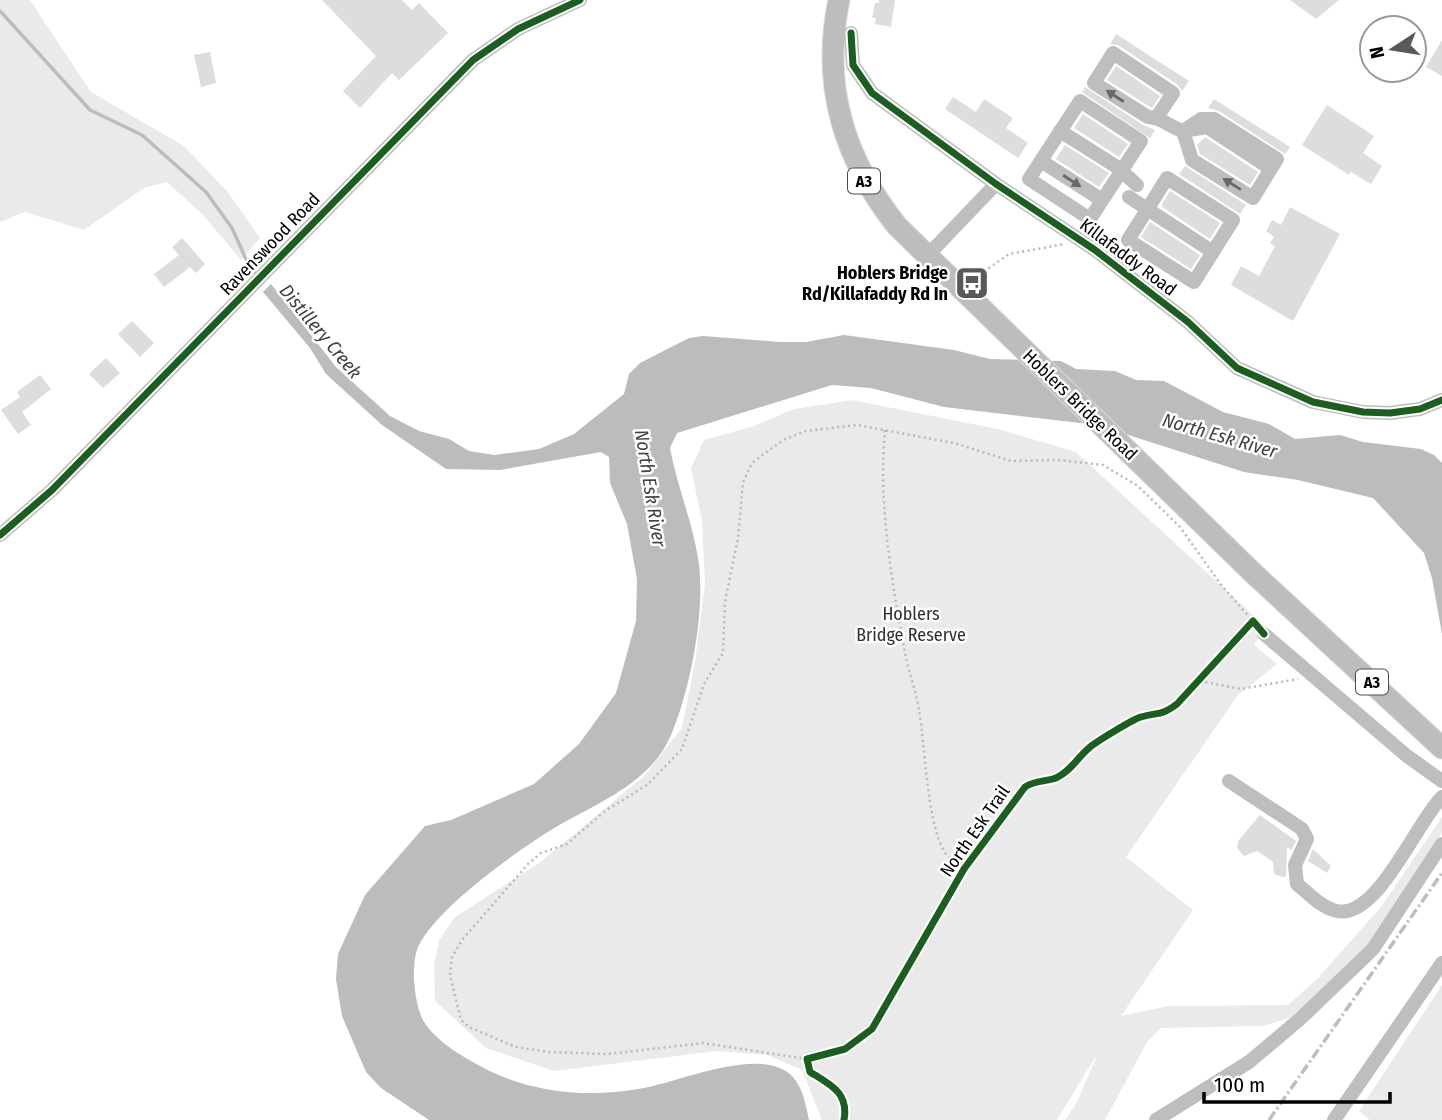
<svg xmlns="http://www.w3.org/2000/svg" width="1442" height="1120" viewBox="0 0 1442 1120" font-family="'Fira Sans Condensed',sans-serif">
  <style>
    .green { fill: #eaeaea }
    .water { fill: #bcbcbc }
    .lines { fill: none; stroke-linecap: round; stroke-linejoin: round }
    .stream { stroke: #bcbcbc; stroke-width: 3.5 }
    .building { fill: #ddd }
    .highway-casing { stroke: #dbdbdb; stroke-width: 23 }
    .path { stroke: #b8b8b8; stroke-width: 2.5; stroke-dasharray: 2 3.5; stroke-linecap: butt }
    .minor { stroke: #bebebe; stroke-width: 14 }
    .highway { stroke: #bdbdbd; stroke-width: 21 }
    .rail { stroke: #bdbdbd; stroke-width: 3.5; stroke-dasharray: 10 3.5 2 3.5; stroke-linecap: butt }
    .cycleway-casing { stroke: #fff; stroke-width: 11 }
    .cycleway { stroke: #1b5e20; stroke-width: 7 }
    .oneway { fill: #686868 }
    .labels { text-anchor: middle; stroke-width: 5; stroke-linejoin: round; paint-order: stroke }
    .shield { fill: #fff; stroke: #4c4c4c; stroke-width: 2 }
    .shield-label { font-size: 16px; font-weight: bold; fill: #000 }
    .street-label { font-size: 18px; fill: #000; stroke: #fff }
    .poi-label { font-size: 18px; font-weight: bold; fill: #000; stroke: #fff; text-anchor: end }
    .park-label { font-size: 18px; fill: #303030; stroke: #fff }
    .water-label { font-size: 19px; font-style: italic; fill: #414141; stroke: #fff }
  </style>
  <rect width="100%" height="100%" fill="#fff"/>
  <g class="green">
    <path d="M0,0H30L91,92L184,146L227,191L260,238L241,260L204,216L167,182L144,188L84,230L25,212L0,222Z"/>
    <path d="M852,400L998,429L1076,452L1267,628L1254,645L1277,664L1238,695L1126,857L1193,910L1121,1016L1168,1006L1288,1005L1317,979L1381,907L1442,817V833L1377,938L1299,1015L1263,1026L1161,1028L1147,1042L1105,1120H1065L1077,1102L1098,1053L1057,1120H822L802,1070L767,1055L716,1051L554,1071L486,1048L435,1001L434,965L439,940L455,917L539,863L579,830L644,776L682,728L695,662L705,583L702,521L691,468L704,440L754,426L794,409Z"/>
    <path d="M1442,985V1120H1370L1359,1111Z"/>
  </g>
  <path class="water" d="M271,284L336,367L390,416L419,431L449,439L469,451L494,455L539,449L574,434L624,394L629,374L640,363L689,338L703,336L780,342H806L844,335L954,350L990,359L1061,361L1076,369L1115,371L1136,380L1164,381L1223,412L1269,424L1295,439L1340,435L1363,442L1421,449L1434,455L1442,463V634L1432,578L1424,553L1373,498L1298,480L1244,472L1097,425L944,407L871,388L832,385L677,433L670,448C677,487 694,525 699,565C705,613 690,691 671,735C651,783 597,803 556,827C518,850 437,907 418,947C411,964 414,993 419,1010C425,1033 452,1050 471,1061C521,1091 581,1099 638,1089C677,1083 748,1050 784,1070C802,1080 805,1102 809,1120H429L381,1088L366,1072L342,1016L336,979L338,954L365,895L425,826L451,820L534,784L579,744L616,693L636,621L637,579L627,524L610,483L609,457L601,452L500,470L446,469L382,425L326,374L310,348L263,292Z"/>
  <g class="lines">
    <path class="stream" d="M0,11L90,110L142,135L206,192L232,228L249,266L258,275"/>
  </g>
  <g class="building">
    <path d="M322,0H402L412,10L419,3L448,33L399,80L392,73L360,108L343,91L376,56Z"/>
    <path d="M879,0H895L891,27L875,24L876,18H872L875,3H879Z"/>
    <path d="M1290,0H1339L1316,19Z"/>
    <path d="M1116,34L1189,81L1182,91L1178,85L1118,45L1110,44Z"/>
    <path d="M1442,40V76L1426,67Z"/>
    <path d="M210,52L216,83L201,87L194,55Z"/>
    <path d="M1116,66L1160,96L1152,108L1107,80Z"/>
    <path d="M1085,87L1143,125L1155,130L1150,138L1082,92Z"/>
    <path d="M953,97L976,112L984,99L1013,118L1006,128L1028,143L1018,158L945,109Z"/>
    <path d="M1214,99L1290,147L1285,154L1219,111L1208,108Z"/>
    <path d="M1327,105L1374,136L1363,153L1382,166L1371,184L1351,172L1349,175L1302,145Z"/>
    <path d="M1083,114L1128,144L1119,157L1074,128Z"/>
    <path d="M1205,137L1258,172L1250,185L1200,154L1197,145Z"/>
    <path d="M1065,145L1109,173L1099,187L1056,159Z"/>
    <path d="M1185,166L1246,205L1240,214L1179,174Z"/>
    <path d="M1170,191L1220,223L1210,239L1161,206Z"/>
    <path d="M1290,207L1340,234L1293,321L1231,285L1241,266L1259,276L1275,246L1270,243L1274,237L1266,231L1272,220L1281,225Z"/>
    <path d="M1150,222L1200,255L1191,269L1141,237Z"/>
    <path d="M182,238L205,264L196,273L190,267L164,287L154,274L179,255L172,247Z"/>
    <path d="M132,321L154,343L140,357L118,334Z"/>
    <path d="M106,358L120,373L103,388L89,374Z"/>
    <path d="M40,375L51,389L22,412L31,425L18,434L1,410L20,397L17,392Z"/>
    <path d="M1260,815L1296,841L1291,850L1287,847L1286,876L1283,877L1274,874L1273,862L1257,851L1244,856L1237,848L1238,841Z"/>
    <path d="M1313,849L1331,866L1327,873L1308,861Z"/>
  </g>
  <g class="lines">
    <g class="highway-casing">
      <path id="highway" d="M839,0C821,86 844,159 897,226L1251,571L1442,748"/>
    </g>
    <g class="path">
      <path d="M975,278L1009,254L1065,244"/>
      <path d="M885,430C878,505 892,584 906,658C910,675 916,692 919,710C925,746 927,817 942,847C946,857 955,863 964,869"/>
      <path d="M1200,681L1241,689L1298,679"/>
      <path d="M807,1059L703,1043L608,1054L549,1052L516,1047L469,1027L461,1020L450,975L452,957L462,940L528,864L541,853L567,844L605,811L647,785L682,749L704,684L723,653L725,602L738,538L743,482L752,463L783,440L806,431L857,425L954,443L1011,461L1058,460L1103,465L1138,486L1180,527L1222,586L1253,621"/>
    </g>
    <g class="minor">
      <path d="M851,33L853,65L872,93L996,184L1095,250L1188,322L1237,368L1313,402L1363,412L1390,413L1420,409L1442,400"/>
      <path d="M1080,101L1141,141L1090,219L1029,179Z"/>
      <path d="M1157,117L1173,93L1113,53L1094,83L1148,117C1161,117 1170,127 1183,131L1201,119H1214L1277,159L1253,198L1192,160L1183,131L1207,127L1271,169"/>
      <path d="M1060,131L1117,167L1137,185"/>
      <path d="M1041,161L1102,200"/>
      <path d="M1167,178L1233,220L1194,282L1128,240Z"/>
      <path d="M1129,197L1213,252"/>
      <path d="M926,257L996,184"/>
      <path d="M0,535L52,490L473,60L518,29L580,0"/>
      <path d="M1264,634L1407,756L1442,781"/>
      <path d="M1229,781L1302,829L1307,839L1295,865L1297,884C1309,894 1322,908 1337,911C1377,920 1417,821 1442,797"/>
      <path d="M1156,1120L1249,1062L1300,1019L1373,949L1442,844"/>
      <path d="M1334,1120L1442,963"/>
    </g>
    <use href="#highway" class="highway"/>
    <path class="rail" d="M1269,1120L1442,873"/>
    <g class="cycleway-casing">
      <g id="cycleway">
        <path d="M851,33L853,65L872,93L996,184L1095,250L1188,322L1237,368L1313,402L1363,412L1390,413L1420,409L1442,400"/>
        <path d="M0,535L52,490L473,60L518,29L580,0"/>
        <path d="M844,1120C849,1093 831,1085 810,1072L807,1059L845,1049L872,1029L964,869L1025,787C1035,780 1045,782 1056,778C1071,771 1077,758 1089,748C1094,743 1135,718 1141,717C1158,712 1161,716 1177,704L1253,621L1264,634"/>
      </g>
    </g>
    <use href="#cycleway" class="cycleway"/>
  </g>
  <defs><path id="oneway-solid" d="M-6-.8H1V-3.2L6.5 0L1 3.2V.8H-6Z" transform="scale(1.75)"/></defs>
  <g class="oneway">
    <use href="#oneway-solid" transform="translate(1115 96) rotate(-147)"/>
    <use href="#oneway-solid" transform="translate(1072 181) rotate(33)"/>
    <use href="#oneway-solid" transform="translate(1232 184) rotate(-148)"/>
  </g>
  <defs>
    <g id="bus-square" transform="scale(1.75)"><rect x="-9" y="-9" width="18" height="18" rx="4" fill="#595959" stroke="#fff"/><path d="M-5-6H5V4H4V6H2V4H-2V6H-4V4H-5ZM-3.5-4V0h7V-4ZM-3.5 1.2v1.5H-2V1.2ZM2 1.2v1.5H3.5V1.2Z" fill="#fff"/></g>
  </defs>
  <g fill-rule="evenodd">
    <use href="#bus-square" x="972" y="283"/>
  </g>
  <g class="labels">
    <g class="shield">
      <rect x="848" y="168.5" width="32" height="25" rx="5"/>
      <rect x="1356" y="669.5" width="32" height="25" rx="5"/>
    </g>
    <g class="shield-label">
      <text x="864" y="187">A3</text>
      <text x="1372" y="688">A3</text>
    </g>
    <g class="street-label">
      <text transform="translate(270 244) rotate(-46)" y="6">Ravenswood Road</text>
      <text transform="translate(1128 257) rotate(37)" y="6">Killafaddy Road</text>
      <text transform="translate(1080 405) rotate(44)" y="6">Hoblers Bridge Road</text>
      <text transform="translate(975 831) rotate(-55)" y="6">North Esk Trail</text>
    </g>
    <g class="poi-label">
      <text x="948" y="279">Hoblers Bridge<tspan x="948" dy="21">Rd/Killafaddy Rd In</tspan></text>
    </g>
    <g class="park-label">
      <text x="911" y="620">Hoblers<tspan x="911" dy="21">Bridge Reserve</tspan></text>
    </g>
    <g class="water-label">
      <text transform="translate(321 331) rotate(50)" y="7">Distillery Creek</text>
      <text transform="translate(1220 435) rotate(16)" y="7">North Esk River</text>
      <text transform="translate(651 488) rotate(81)" y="7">North Esk River</text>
    </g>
  </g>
  <g transform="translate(1393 49) rotate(258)"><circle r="33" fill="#ffffff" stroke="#999999" stroke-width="2"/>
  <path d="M0-5L12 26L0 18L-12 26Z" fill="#595959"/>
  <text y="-10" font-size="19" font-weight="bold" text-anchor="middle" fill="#000000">N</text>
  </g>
  <path d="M1204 1092v10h186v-10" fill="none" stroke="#000000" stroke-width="3.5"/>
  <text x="1214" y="1092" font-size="21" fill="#000000" stroke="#ffffff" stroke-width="5" paint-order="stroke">100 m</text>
</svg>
